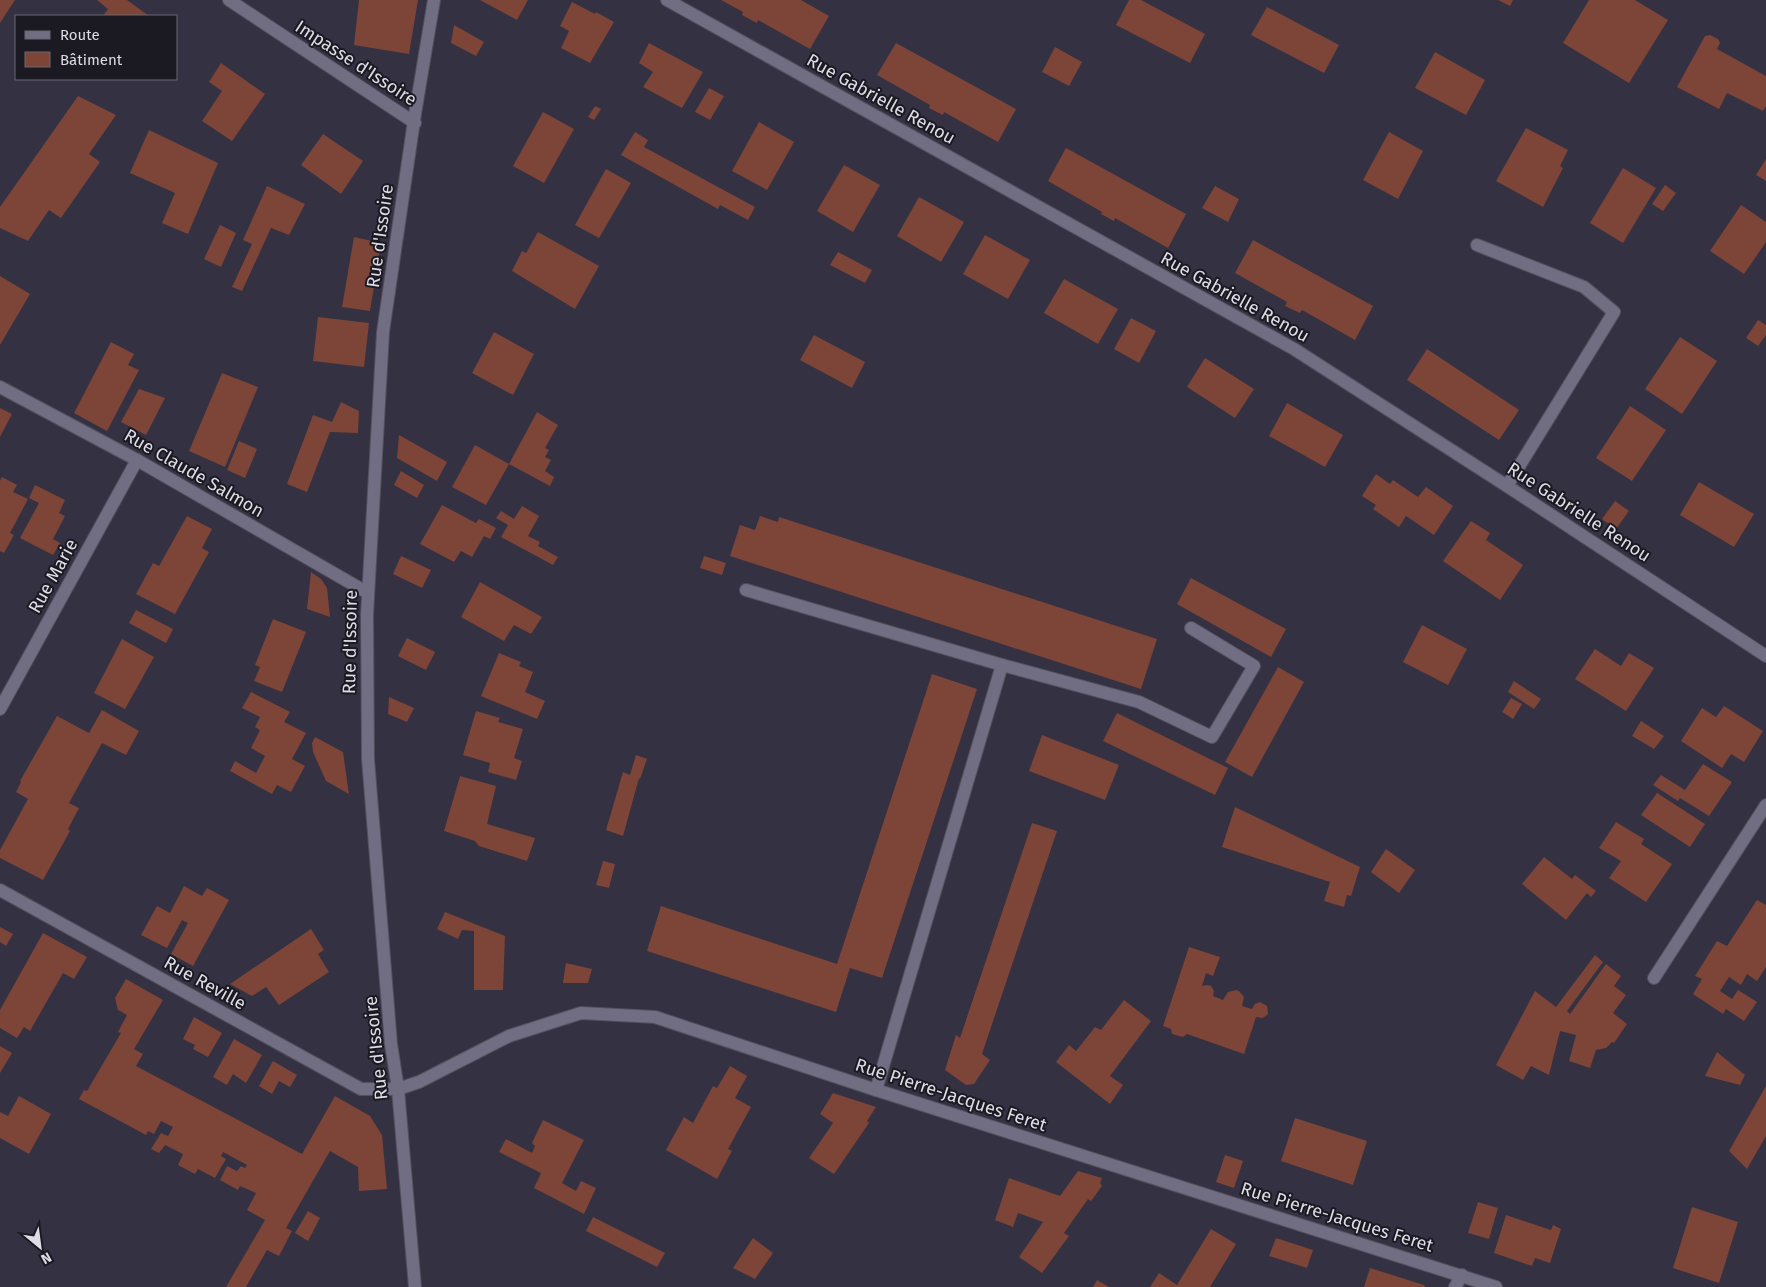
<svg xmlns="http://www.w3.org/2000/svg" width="1766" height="1287" viewBox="0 0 1766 1287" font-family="'Fira Sans',sans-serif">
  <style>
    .building { fill: #7d4438 }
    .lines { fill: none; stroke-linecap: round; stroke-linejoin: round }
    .service-casing { stroke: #524f5e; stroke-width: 14 }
    .minor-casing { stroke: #524f5e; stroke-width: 14 }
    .service { stroke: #716d82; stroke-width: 12 }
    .minor { stroke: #716d82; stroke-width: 12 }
    .labels { text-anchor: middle; stroke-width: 4; stroke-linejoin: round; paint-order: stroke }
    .street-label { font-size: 18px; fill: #dedce7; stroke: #1b1a22 }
  </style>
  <rect width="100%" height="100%" fill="#343142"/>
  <g class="building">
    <path d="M0,0H15L0,23Z"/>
    <path d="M97,0H127L149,16H103L108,9Z"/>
    <path d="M359,0H418L409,54L354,45Z"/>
    <path d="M480,0H528L517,20Z"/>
    <path d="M721,0H801L829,16L810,49L758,20L757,23L742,15L743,12Z"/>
    <path d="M1129,0H1141L1205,34L1190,63L1116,25Z"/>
    <path d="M1498,0H1513L1510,6Z"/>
    <path d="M1589,0H1635L1668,20L1629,83L1563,43Z"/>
    <path d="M572,2L595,14L596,12L614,22L590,63L561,48L569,31L560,26Z"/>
    <path d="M1267,7L1339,45L1324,73L1251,35Z"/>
    <path d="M454,25L484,42L476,56L451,43Z"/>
    <path d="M1710,35L1718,39L1720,43L1717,49L1766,76V106L1763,111L1727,93L1719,109L1677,87L1705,36Z"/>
    <path d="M649,43L703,72L682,108L643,87L653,72L639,63Z"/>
    <path d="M896,43L1016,109L998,142L944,112L943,115L929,108L930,105L877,75Z"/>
    <path d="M1055,47L1082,62L1069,86L1042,72Z"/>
    <path d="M1435,52L1485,80L1466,115L1415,88Z"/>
    <path d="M221,63L265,94L232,141L202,121L222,91L209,82Z"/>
    <path d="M709,88L724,96L710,120L695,112Z"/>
    <path d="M78,96L116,115L89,154L100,162L61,218L49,210L28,241L0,228V207Z"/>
    <path d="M595,106L601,109L594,120L588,117Z"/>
    <path d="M543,112L574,129L544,183L513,166Z"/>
    <path d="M759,122L794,142L767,190L732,171Z"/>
    <path d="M1526,128L1568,150L1560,166L1563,168L1543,207L1496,181Z"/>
    <path d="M149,130L218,163L188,234L162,223L175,193L130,173Z"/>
    <path d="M635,132L648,140L644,147L755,207L748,220L720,205L718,209L621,155Z"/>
    <path d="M1389,132L1423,151L1398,199L1363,180Z"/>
    <path d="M323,134L363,161L341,194L301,165Z"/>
    <path d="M1066,148L1186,214L1168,248L1115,218L1114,221L1101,214L1102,212L1048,181Z"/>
    <path d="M1766,159V181L1756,175Z"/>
    <path d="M844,165L880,185L853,232L817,211Z"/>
    <path d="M1623,168L1656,188L1623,243L1590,223Z"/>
    <path d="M606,169L631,183L599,238L575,225Z"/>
    <path d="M1665,185L1676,193L1663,211L1652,204Z"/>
    <path d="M267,186L305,204L289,235L271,228L242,291L232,287L252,244L243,240Z"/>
    <path d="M1215,186L1239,199L1228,222L1202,208Z"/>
    <path d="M919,197L964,222L941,262L897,236Z"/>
    <path d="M1741,205L1766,222V242L1744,274L1710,251Z"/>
    <path d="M220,225L236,233L221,267L204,259Z"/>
    <path d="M538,232L599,266L575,309L512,271L522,251L526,253Z"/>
    <path d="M985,235L1030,260L1008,299L963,274Z"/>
    <path d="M354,237L381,243L370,311L342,307Z"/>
    <path d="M1253,240L1373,306L1355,340L1302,310L1300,313L1285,306L1287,302L1235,273Z"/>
    <path d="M838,252L872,270L865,283L830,265Z"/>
    <path d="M0,276L30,294L0,345Z"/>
    <path d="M1064,279L1118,309L1098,344L1044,313Z"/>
    <path d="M318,317L369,323L364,367L313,361Z"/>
    <path d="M1131,318L1156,331L1139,363L1114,349Z"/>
    <path d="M1758,320L1766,325V335L1758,346L1746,338Z"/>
    <path d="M494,332L534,354L513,395L472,373Z"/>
    <path d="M814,335L865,362L852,388L800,360Z"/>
    <path d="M1680,337L1717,361L1682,414L1645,389Z"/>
    <path d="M111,342L134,354L128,365L139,370L107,431L74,413Z"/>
    <path d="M1427,349L1519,410L1499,440L1407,380Z"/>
    <path d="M1205,358L1254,389L1235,418L1187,387Z"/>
    <path d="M222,373L258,387L225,467L189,451Z"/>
    <path d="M139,389L165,398L146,435L121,422Z"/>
    <path d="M341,402L359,411L358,433L330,432L307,492L287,484L313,415L332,422Z"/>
    <path d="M1287,403L1343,435L1325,467L1269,436Z"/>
    <path d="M1630,406L1666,430L1632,481L1596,458Z"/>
    <path d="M0,408L12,414L0,437Z"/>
    <path d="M537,412L558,425L545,448L549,450L545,457L551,460L545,471L554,477L550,486L509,464L486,505L452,487L475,445L509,464Z"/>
    <path d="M399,435L447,462L437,481L397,458Z"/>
    <path d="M239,441L257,449L245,478L227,470Z"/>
    <path d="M401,471L424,485L417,498L394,485Z"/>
    <path d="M1376,474L1390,484L1393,480L1418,497L1426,487L1453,506L1434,535L1406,516L1399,527L1373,509L1376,505L1362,496Z"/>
    <path d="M2,477L17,485L13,492L28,499L10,533L14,535L4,553L0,551V481Z"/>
    <path d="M1699,482L1754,514L1734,547L1680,515Z"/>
    <path d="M35,485L65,500L59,513L65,516L53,539L60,543L53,555L20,538L39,503L29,498Z"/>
    <path d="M1615,501L1629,511L1616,529L1602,519Z"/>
    <path d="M442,505L476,523L479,519L496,528L490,539L484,536L472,557L461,551L454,562L420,544Z"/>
    <path d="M522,506L539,516L528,536L540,542L538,546L558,557L553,565L501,537L508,525L496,518L501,511L514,519Z"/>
    <path d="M187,516L212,529L202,548L209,552L175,614L136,594L153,563L159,566Z"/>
    <path d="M760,516L778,522L779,517L1157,639L1141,689L730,556L740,525L755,530Z"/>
    <path d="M1471,521L1490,533L1486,540L1523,565L1500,600L1443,561Z"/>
    <path d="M401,556L431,570L422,588L393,574Z"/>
    <path d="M704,556L726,563L722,575L700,568Z"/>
    <path d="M311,572L321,579L327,588L330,617L307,609Z"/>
    <path d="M1191,578L1286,629L1271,657L1177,604Z"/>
    <path d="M480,582L542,617L531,634L514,625L504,641L461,617Z"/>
    <path d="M136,610L173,629L166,643L129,623Z"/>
    <path d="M273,619L306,632L282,692L254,681L260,667L255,665Z"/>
    <path d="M1422,625L1467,649L1448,685L1403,662Z"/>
    <path d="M407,638L435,652L426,670L398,656Z"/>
    <path d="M122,639L154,657L125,709L94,693Z"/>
    <path d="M1595,649L1621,666L1629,653L1654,668L1626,711L1575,679Z"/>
    <path d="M499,653L521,662L519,666L533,672L525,692L545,701L537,719L481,696Z"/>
    <path d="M1278,667L1304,682L1252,777L1225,762Z"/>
    <path d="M932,674L977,689L882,978L850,968L836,1012L647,951L661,906L837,964Z"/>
    <path d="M1514,681L1541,699L1534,709L1508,692Z"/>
    <path d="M251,692L290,712L284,722L306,733L292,759L305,766L291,792L277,785L272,794L230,771L235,761L256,773L265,756L251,748L260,730L255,727L260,717L242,708Z"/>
    <path d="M389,697L414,708L407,722L388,714Z"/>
    <path d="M1511,698L1522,704L1513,719L1502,712Z"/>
    <path d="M1724,706L1763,731L1744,762L1731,754L1722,768L1681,741L1702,708L1716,717Z"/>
    <path d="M102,710L139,731L126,755L102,743L69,803L79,808L68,829L70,831L43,880L0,858V850L28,799L16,792L21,782L20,781L57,716L89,733Z"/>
    <path d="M476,711L500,718L498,722L523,729L514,758L522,761L516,780L488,772L490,763L463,755Z"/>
    <path d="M1117,713L1228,768L1215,795L1103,741Z"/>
    <path d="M1641,721L1664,736L1654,749L1632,736Z"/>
    <path d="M1042,735L1119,765L1105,800L1029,771Z"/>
    <path d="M315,737L343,752L349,794L326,781L313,752L312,743Z"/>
    <path d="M636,755L647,759L640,779L639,778L623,836L606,830L623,772L630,775Z"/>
    <path d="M1703,764L1732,782L1709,816L1680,798L1678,801L1653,785L1661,775L1685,790Z"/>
    <path d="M460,776L496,786L487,824L535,838L527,861L479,846L475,841L444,831Z"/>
    <path d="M1657,793L1705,824L1690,847L1641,815Z"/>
    <path d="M1235,807L1360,867L1351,896L1347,895L1344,907L1324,901L1330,882L1222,847Z"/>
    <path d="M1616,822L1644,839L1641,844L1672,864L1646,902L1609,878L1621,861L1599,848Z"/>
    <path d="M1032,823L1057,831L982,1054L990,1060L974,1084L966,1085L945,1070L956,1035L960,1038Z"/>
    <path d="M1386,849L1415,870L1399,893L1371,872Z"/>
    <path d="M1544,857L1572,879L1575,875L1596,891L1591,897L1587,893L1566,920L1522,884Z"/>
    <path d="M603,861L615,864L609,888L596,885Z"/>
    <path d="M184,886L202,896L207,888L229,900L193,966L171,954L188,923L182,920L167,948L141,935L157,906L170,913Z"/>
    <path d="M1757,900L1766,905V967L1757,981L1747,974L1741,985L1729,977L1720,991L1732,999L1738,990L1757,1002L1744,1021L1726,1009L1723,1014L1693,994L1702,979L1695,976L1717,941L1727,946Z"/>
    <path d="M445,912L505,936L503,990H474V931L462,930L458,939L437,929Z"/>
    <path d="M0,927L13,934L6,946L0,942Z"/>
    <path d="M311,929L324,950L318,954L329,972L279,1005L266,987L252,996L230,984Z"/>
    <path d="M43,933L87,957L74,979L63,973L30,1031L24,1027L17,1038L0,1028V1010Z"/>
    <path d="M1189,947L1220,957L1213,976L1206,973L1202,986L1208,985L1211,986L1214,991L1213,996L1223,1000L1228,992L1236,990L1239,991L1244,997L1242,1006L1252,1009L1255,1004L1260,1002L1267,1006L1268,1014L1266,1016L1262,1018L1256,1017L1244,1054L1187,1034L1183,1037L1172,1034L1171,1029L1163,1026Z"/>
    <path d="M1595,955L1603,962L1567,1011L1570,1014L1606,964L1621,976L1614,986L1626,995L1613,1013L1627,1024L1614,1043L1612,1042L1606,1048L1596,1050L1590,1068L1569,1061L1576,1035L1560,1031L1549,1075L1531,1066L1523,1080L1496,1065L1535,991L1556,1007Z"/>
    <path d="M566,963L592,969L588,983H563Z"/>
    <path d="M126,979L163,1000L134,1049L143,1054L136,1066L302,1154L335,1096L370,1116L382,1135L387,1189L359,1191L358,1167L330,1151L286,1228L292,1231L279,1256L267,1250L246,1287H226L265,1220L247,1210L256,1193L240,1186L238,1190L220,1180L227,1166L237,1171L241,1166L245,1168L247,1165L223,1152L221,1156L226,1159L215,1178L198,1169L195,1174L178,1165L183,1154L165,1145L159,1153L151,1149L161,1133L168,1136L173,1127L161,1121L154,1134L148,1131L146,1135L79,1099L84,1090L87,1091L121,1033L118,1032L127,1015L118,1010L115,998Z"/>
    <path d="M1124,1000L1151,1021L1110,1076L1123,1085L1110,1104L1056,1062L1069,1045L1076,1051L1095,1027L1101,1030Z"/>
    <path d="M194,1017L222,1033L208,1057L193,1049L195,1045L183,1039Z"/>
    <path d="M234,1039L262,1055L246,1083L233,1074L227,1085L213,1077Z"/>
    <path d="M0,1046L12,1053L0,1073Z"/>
    <path d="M1717,1052L1745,1075L1740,1085L1705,1076Z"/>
    <path d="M273,1061L297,1075L290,1087L279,1081L272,1094L259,1086Z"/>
    <path d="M730,1066L747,1076L735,1098L751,1107L728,1149L732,1151L717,1179L666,1150L684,1117L693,1123L713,1086L717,1088Z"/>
    <path d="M1766,1086V1136L1747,1169L1729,1151Z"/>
    <path d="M833,1093L876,1107L867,1121L869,1123L834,1174L809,1158L833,1123L820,1114Z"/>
    <path d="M19,1096L51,1114L29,1154L0,1138V1112L8,1116Z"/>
    <path d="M1295,1118L1367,1141L1353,1185L1281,1161Z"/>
    <path d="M543,1120L584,1140L562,1183L576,1191L581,1181L596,1188L584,1214L534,1188L541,1173L499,1152L506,1139L532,1153L535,1146L532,1143Z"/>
    <path d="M1225,1155L1243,1161L1234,1188L1216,1182Z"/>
    <path d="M1078,1171L1102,1178L1100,1183L1102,1186L1091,1201L1088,1199L1064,1233L1069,1236L1042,1273L1019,1257L1043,1222L1018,1213L1013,1227L995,1220L1009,1178L1060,1196Z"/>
    <path d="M1478,1202L1498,1208L1489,1239L1468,1233Z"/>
    <path d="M1692,1207L1738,1222L1719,1283L1673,1268Z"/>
    <path d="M308,1211L320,1218L308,1241L295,1233Z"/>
    <path d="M1506,1215L1551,1230L1553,1225L1561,1229L1550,1263L1535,1258L1532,1266L1494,1253Z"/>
    <path d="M593,1217L665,1253L657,1267L586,1231Z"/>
    <path d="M1211,1229L1236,1244L1210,1287H1150L1159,1273L1177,1285Z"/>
    <path d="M753,1238L773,1253L755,1279L733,1268Z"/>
    <path d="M1276,1238L1313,1250L1307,1268L1269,1256Z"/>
    <path d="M1370,1268L1424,1285L1425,1287H1364Z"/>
    <path d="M1097,1280L1109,1287H1093Z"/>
  </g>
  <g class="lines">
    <g class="service-casing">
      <g id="service">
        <path d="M746,590L1002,665L876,1090"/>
        <path d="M1002,665L1139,702L1212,737L1254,666L1191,628"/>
      </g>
    </g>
    <g class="minor-casing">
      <g id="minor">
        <path d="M229,0L415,123"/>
        <path d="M667,0L1294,349L1507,486L1766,656"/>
        <path d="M1477,245L1584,287L1614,312L1507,486"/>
        <path d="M0,387L137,460L368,593"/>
        <path d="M0,709L137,460"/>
        <path d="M0,890L361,1089H398L419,1082L509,1036L581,1013L655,1017L876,1090L1496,1287"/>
        <path d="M1654,978L1766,805"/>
        <path d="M415,1287L398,1089L391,1044L368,759L367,615L383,332L415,114L434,0"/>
        <path d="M1455,1287L1462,1275"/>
      </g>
    </g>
    <use href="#service" class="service"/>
    <use href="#minor" class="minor"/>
  </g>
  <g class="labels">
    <g class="street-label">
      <text transform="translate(356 63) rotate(33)" y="6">Impasse d'Issoire</text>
      <text transform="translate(881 99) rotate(29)" y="6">Rue Gabrielle Renou</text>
      <text transform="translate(380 236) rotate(-82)" y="6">Rue d'Issoire</text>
      <text transform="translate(1235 297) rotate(29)" y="6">Rue Gabrielle Renou</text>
      <text transform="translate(194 473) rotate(30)" y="6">Rue Claude Salmon</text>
      <text transform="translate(1579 512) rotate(33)" y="6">Rue Gabrielle Renou</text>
      <text transform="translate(53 576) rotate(-61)" y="6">Rue Marie</text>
      <text transform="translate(350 642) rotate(-89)" y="6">Rue d'Issoire</text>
      <text transform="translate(205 983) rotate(29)" y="6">Rue Reville</text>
      <text transform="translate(376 1048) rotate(-96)" y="6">Rue d'Issoire</text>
      <text transform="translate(951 1095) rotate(18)" y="6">Rue Pierre-Jacques Feret</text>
      <text transform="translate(1337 1217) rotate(17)" y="6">Rue Pierre-Jacques Feret</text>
    </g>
  </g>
  <rect x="15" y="15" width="162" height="65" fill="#1b1a22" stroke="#696871"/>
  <rect x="25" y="31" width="25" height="8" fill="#716d82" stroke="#696871"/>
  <text x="60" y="40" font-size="15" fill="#dedce7">Route</text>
  <rect x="25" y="52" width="25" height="15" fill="#7d4438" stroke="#696871"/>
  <text x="60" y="65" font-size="15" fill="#dedce7">Bâtiment</text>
  <g transform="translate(40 1247) rotate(151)" stroke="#1b1a22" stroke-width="4" paint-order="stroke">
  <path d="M0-4L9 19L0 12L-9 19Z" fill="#dedce7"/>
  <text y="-8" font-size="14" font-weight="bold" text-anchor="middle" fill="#dedce7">N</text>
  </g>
</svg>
